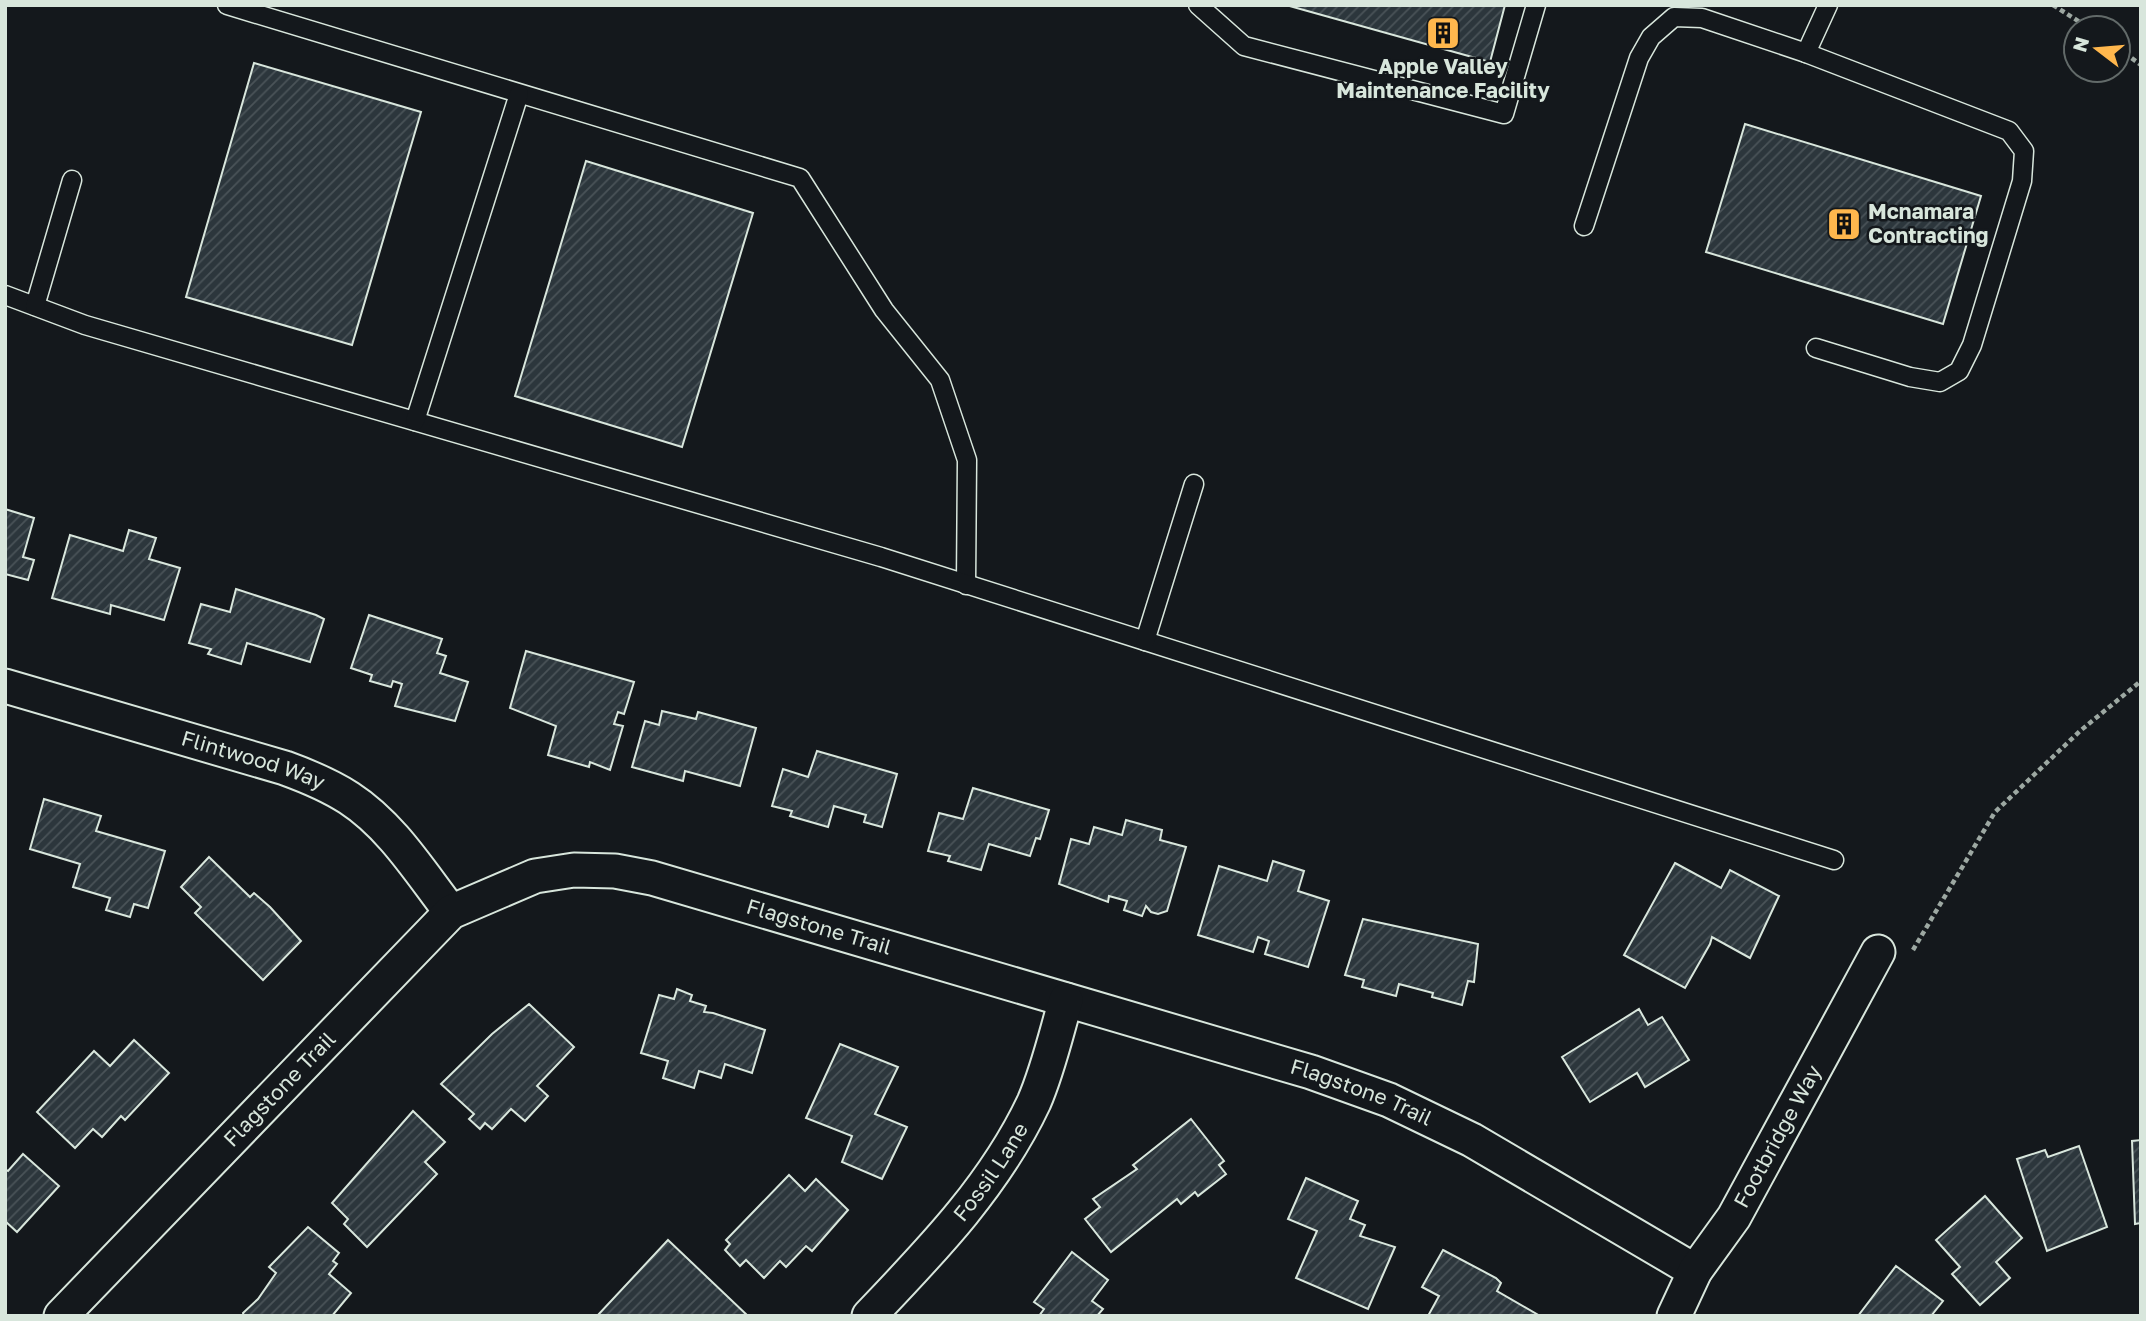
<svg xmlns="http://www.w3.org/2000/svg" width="2146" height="1321" viewBox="0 0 2146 1321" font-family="'Golos Text',sans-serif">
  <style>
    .building { fill: url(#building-hatch); stroke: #d8e6dc; stroke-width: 2 }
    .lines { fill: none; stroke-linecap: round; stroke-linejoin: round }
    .service-casing { stroke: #d8e6dc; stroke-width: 21 }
    .minor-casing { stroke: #d8e6dc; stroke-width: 37 }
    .path { stroke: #9da8a2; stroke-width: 4.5; stroke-dasharray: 5 3.5; stroke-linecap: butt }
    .service { stroke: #14181c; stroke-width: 18 }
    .minor { stroke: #14181c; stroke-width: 33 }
    .labels { text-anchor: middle; stroke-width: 5; stroke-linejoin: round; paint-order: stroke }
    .poi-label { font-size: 21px; font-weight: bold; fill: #d8e6dc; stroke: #14181c }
    .street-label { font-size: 21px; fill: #d8e6dc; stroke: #14181c }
  </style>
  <defs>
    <pattern id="building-hatch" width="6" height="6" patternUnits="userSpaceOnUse" patternTransform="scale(1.75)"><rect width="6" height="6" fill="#2c363c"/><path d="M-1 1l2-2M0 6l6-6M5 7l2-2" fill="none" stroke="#4a5358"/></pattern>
  </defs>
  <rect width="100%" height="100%" fill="#14181c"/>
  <g class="building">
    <path d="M1286,5H1505L1490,62Z"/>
    <path d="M254,63L421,112L352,345L186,297Z"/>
    <path d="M1745,124L1981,196L1943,324L1706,252Z"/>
    <path d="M586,161L753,213L682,447L515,396Z"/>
    <path d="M5,509L34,518L23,557L34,560L28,580L5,574Z"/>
    <path d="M129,530L156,538L149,559L180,568L164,620L111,605L110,614L52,598L70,535L123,551Z"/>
    <path d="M236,589L316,615L324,619L310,662L247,643L241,664L208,654L211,649L189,643L201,604L230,612Z"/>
    <path d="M369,615L442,639L437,653L446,656L440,673L468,682L455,721L395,706L402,684L393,681L391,687L370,681L372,675L351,668Z"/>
    <path d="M526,651L634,682L624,714L618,712L614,724L623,726L610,770L590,762L589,767L548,755L556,726L510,708Z"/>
    <path d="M662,711L696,719L698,712L756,728L740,786L685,771L683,781L632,767L645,721L659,725Z"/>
    <path d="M817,751L897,774L882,827L864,822L866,815L834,806L828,827L790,816L792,811L772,806L783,769L808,777Z"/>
    <path d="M973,788L1049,810L1040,839L1036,838L1030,856L989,844L981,870L948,861L950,856L928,851L939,813L963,819Z"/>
    <path d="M44,799L101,816L96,831L165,851L148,908L134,904L130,917L106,910L110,898L73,887L80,864L30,849Z"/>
    <path d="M1126,820L1162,830L1160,840L1186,847L1167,911L1158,914L1151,912L1146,906L1142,916L1124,910L1127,901L1109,896L1108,902L1059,884L1071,839L1089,844L1094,827L1122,835Z"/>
    <path d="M209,857L250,897L254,893L270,907L301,941L263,980L195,913L201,907L181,887Z"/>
    <path d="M1273,861L1304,871L1298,891L1329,901L1308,967L1265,954L1269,941L1258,937L1253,952L1198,935L1219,866L1267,881Z"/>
    <path d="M1675,863L1721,888L1730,870L1779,896L1750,958L1712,937L1710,944L1685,988L1624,955Z"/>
    <path d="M1363,919L1478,944L1474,982L1468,981L1462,1005L1432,997L1433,993L1399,984L1396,996L1362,987L1364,980L1345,975Z"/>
    <path d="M677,989L692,995L690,1001L706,1006L704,1012L713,1013L765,1030L752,1073L725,1064L721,1078L699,1071L694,1088L663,1078L668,1061L641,1053L659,995L674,999Z"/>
    <path d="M529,1004L574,1047L537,1086L548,1096L525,1121L511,1109L492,1129L485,1123L480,1129L469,1119L474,1114L441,1084L492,1034Z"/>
    <path d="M1639,1009L1648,1025L1662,1017L1689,1060L1645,1087L1637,1073L1590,1102L1562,1057Z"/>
    <path d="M134,1040L169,1073L125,1120L121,1116L102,1137L93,1129L75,1148L37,1112L94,1051L110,1066Z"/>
    <path d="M840,1044L898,1067L875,1114L907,1127L882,1179L842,1162L852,1136L806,1118Z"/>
    <path d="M413,1111L445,1142L425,1162L437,1174L367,1247L344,1224L348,1219L332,1203Z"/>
    <path d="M1191,1119L1224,1161L1219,1165L1226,1174L1198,1196L1195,1192L1181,1204L1177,1199L1111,1252L1085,1219L1100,1207L1093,1199L1137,1169L1133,1165Z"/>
    <path d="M2141,1140V1223L2135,1224L2132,1141Z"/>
    <path d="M2079,1146L2107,1227L2047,1251L2017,1159L2045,1150L2048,1157Z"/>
    <path d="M23,1154L59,1186L17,1232L5,1221V1169L8,1171Z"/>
    <path d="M789,1175L805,1191L816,1179L848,1210L812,1251L806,1246L786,1267L780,1261L764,1278L746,1260L740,1266L725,1250L730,1244L726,1240Z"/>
    <path d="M1306,1178L1358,1201L1350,1219L1365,1225L1360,1236L1395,1247L1368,1309L1296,1278L1317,1231L1288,1219Z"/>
    <path d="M1985,1196L2022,1238L1996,1262L2010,1278L1980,1305L1952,1274L1960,1267L1936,1240Z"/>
    <path d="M308,1227L339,1253L333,1261L337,1264L329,1274L351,1293L332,1316H244L243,1313L258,1299L276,1273L269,1267Z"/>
    <path d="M668,1240L748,1316H597Z"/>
    <path d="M1443,1250L1496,1278L1501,1283L1497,1291L1540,1316H1428L1439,1296L1422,1287Z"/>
    <path d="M1072,1252L1108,1280L1092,1301L1103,1309L1097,1316H1039L1044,1309L1034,1302Z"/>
    <path d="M1896,1266L1943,1301L1931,1316H1858Z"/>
  </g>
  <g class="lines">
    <g class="service-casing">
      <g id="service">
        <path d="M227,5L800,178L884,310L940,380L967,460L966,585"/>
        <path d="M1198,5L1244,46L1504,114L1536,5"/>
        <path d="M1584,226L1639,58L1651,37L1674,17L1702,18L1806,53"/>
        <path d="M5,295L85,325L881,557L1834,860"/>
        <path d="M35,306L72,180"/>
        <path d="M1816,348L1910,377L1940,382L1959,371L1972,345L2022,181L2024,151L2009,131L1806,53L1828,5"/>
        <path d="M415,421L519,94"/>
        <path d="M1145,641L1194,484"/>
      </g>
    </g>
    <g class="minor-casing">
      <g id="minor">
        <path id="s1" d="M5,686L285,768C307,776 329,785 349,798C392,826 420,872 451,912"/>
        <path id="s2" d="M61,1316L451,912L535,876L574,870L615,871L652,878L1311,1072L1389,1100L1472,1140L1695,1271"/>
        <path id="s3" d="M869,1316C932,1250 995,1185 1034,1102C1048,1070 1056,1034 1066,1000"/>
        <path id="s4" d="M1674,1316L1695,1271L1734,1217L1878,952"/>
      </g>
    </g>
    <g class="path">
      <path d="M2053,5L2089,28"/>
      <path d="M2118,48L2141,65"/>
      <path d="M1913,950L1995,812L2080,731L2141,681"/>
    </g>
    <use href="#service" class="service"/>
    <use href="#minor" class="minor"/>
  </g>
  <defs>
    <g id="building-square" transform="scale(1.75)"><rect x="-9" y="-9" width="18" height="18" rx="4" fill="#ffb74d" stroke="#14181c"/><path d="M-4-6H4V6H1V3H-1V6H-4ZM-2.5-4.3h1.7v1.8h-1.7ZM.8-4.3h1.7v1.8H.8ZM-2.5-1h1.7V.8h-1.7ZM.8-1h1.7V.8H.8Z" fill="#111"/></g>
  </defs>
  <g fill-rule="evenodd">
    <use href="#building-square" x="1443" y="33"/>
    <use href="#building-square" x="1844" y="224"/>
  </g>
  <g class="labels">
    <g class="poi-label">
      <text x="1443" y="74">Apple Valley<tspan x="1443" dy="24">Maintenance Facility</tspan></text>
      <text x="1868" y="219" text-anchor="start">Mcnamara<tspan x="1868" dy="24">Contracting</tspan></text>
    </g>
    <g class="street-label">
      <text dy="7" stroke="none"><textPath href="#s1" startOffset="259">Flintwood Way</textPath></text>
      <text dy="7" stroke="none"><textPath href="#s2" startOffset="945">Flagstone Trail</textPath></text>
      <text dy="7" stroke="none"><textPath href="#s2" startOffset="315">Flagstone Trail</textPath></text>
      <text dy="7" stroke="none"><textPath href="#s2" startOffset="1512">Flagstone Trail</textPath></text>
      <text dy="7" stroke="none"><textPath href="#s4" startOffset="208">Footbridge Way</textPath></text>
      <text dy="7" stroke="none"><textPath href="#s3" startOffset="189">Fossil Lane</textPath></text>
    </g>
  </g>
  <rect width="2146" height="1321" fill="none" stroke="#d8e6dc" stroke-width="14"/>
  <g transform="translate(2097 49) rotate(286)"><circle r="33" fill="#14181c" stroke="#626a69" stroke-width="2"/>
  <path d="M0-5L12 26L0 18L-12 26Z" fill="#ffb74d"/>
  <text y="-10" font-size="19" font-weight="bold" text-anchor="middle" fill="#d8e6dc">N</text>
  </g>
</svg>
